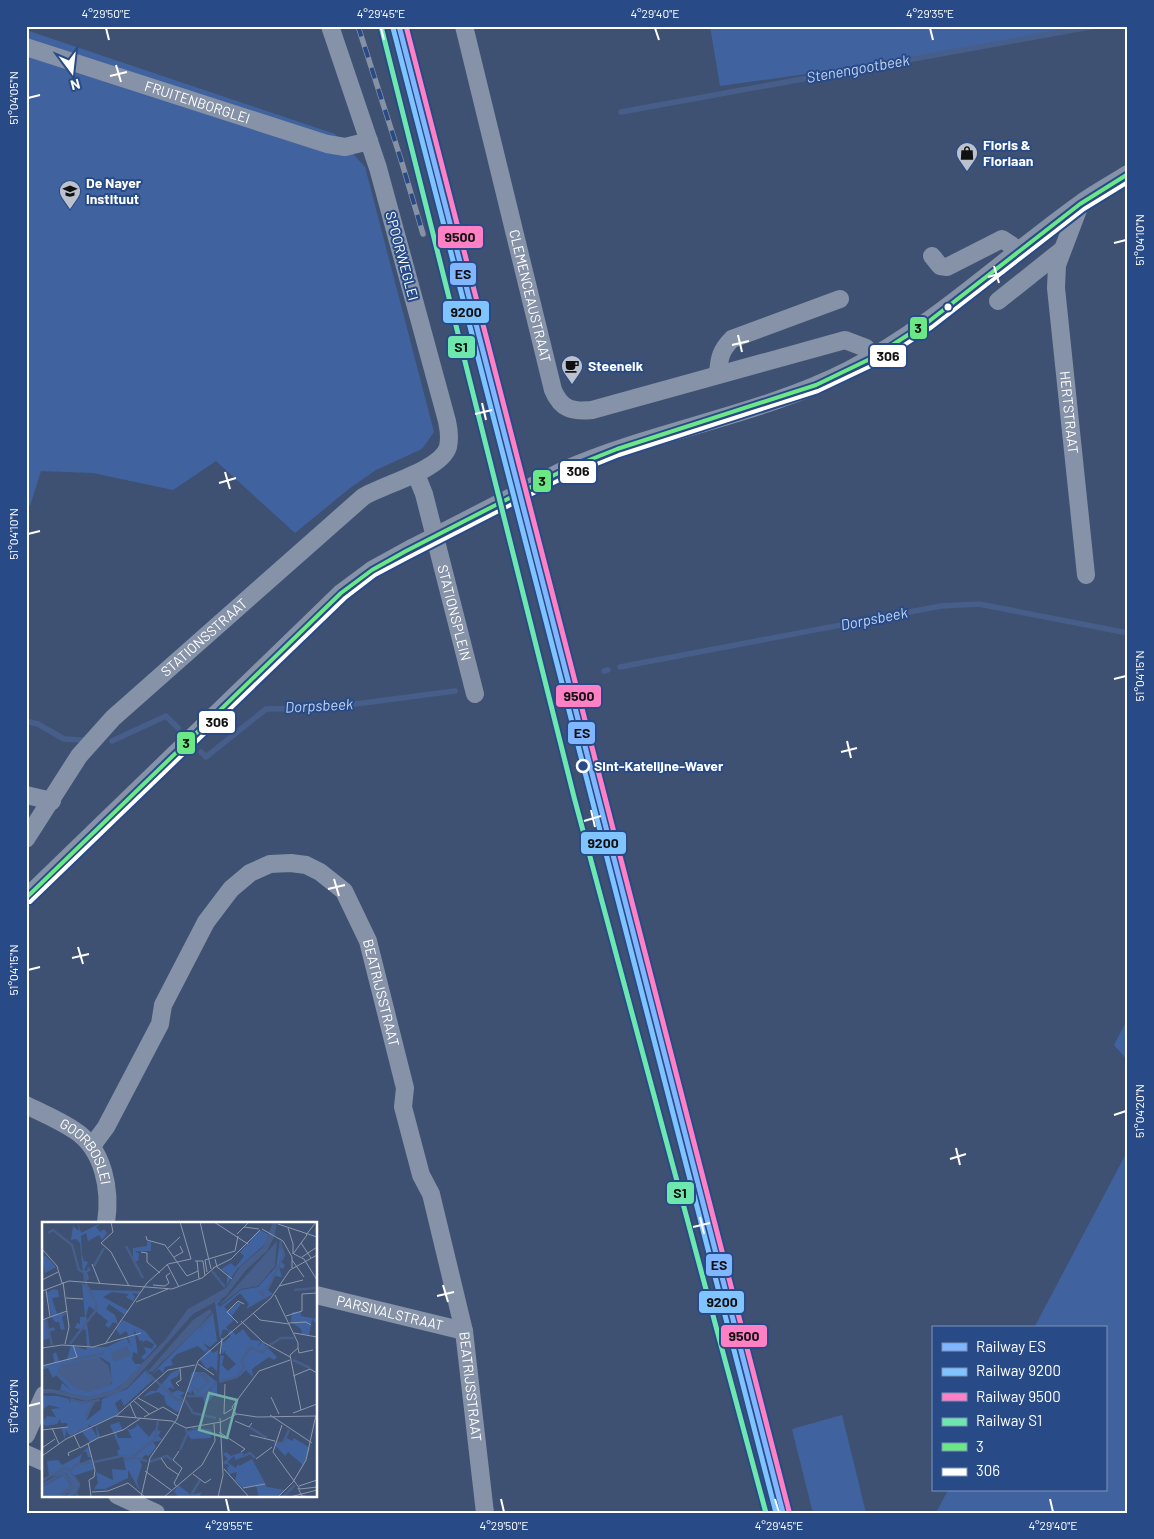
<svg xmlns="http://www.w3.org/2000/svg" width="1154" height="1539" viewBox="0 0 1154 1539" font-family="Barlow,sans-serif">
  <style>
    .green { fill: #40639f }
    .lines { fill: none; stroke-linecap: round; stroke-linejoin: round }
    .stream { stroke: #465e89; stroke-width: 5.5 }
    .minor { stroke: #8592a7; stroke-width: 18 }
    .rail-casing { stroke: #8591a5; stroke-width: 5.5 }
    .rail { stroke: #284b88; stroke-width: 4; stroke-dasharray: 11; stroke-linecap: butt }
    .minor-bridge { stroke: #8592a7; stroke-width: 18 }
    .bus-1-casing { stroke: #284b88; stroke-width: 8 }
    .bus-2-casing { stroke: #284b88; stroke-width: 8 }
    .bus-1 { stroke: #6be785; stroke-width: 4 }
    .bus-2 { stroke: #fff; stroke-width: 4 }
    .rail-1-casing { stroke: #284b88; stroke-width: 9 }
    .rail-2-casing { stroke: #284b88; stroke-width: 9 }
    .rail-3-casing { stroke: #284b88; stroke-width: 9 }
    .rail-4-casing { stroke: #284b88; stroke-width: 9 }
    .rail-1 { stroke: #80b5ff; stroke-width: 5 }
    .rail-2 { stroke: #80c4ff; stroke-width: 5 }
    .rail-3 { stroke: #ff80c5; stroke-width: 5 }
    .rail-4 { stroke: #6de7ae; stroke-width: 5 }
    .ticks { fill: none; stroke: #fff; stroke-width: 2 }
    .bus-dot { fill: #fff; stroke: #284b88; stroke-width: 2 }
    .stop-dot { fill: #284b88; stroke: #fff; stroke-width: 2.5 }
    .labels { text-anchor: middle; stroke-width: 4; stroke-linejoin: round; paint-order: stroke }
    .street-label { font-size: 14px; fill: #fff; stroke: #284b88 }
    .poi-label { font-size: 14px; font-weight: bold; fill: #fff; stroke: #284b88; text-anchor: start }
    .stop-label { font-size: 14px; font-weight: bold; fill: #fff; stroke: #284b88; text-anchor: start }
    .water-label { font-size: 15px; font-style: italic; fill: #c0d2f0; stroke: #284b88 }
    .inset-river { fill: none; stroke: #465e89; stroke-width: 2.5 }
    .inset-road { fill: none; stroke: #8b97aa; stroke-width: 1 }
    .view { fill: #6fada8; fill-opacity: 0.15; stroke: #6fada8; stroke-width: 2.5 }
    .inset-edge { fill: none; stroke: #fff; stroke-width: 2.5 }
    .line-badge { stroke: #284b88; stroke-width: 2 }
    .pale-badge-label { font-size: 14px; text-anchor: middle; font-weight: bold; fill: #111 }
    .neatline { fill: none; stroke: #fff; stroke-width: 2 }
    .ticks-label { font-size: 12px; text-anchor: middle; fill: #fff }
  </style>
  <rect width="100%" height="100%" fill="#3e5172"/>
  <g class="green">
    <path d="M710,26H1087L935,56L720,86Z"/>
    <path d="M26,30L335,134L365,167L434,432L422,449L376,470L350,488L295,533L216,461L173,490L93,473L41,471L30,506L26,504Z"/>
    <path d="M1128,1018V1061L1114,1045Z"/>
    <path d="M1128,1150V1513H936L948,1490H1105V1328H1034Z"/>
    <path d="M842,1415L866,1513H813L792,1429Z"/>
  </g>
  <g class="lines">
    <g class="stream">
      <path d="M621,112L1095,26"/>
      <path d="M620,667L941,606L979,604L1128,633"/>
      <path d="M604,671L608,670"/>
      <path d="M26,721L38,724L64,739L82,740"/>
      <path d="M112,741L166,716L178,728"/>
      <path d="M201,752L206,757L266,709L325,708L455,691"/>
    </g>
    <g class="minor">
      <path id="s1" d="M464,26L553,390C561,409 572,412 592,410L845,340L866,348L872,358"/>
      <path id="s2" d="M26,47L327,144L345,147L369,141"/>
      <path id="s3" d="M1079,207L1057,265L1056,288L1086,575"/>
      <path d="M932,256L940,266L947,267L1002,239L1020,251"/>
      <path d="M998,301L1062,250"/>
      <path d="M718,374C719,358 721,350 732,339L840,299"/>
      <path d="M564,470C655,430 761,415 849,370C934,326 1003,259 1080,204C1095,193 1112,184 1128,174"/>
      <path id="s4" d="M416,474L424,494L475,694"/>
      <path d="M26,795L52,801"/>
      <path id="s5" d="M26,839L79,756L113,718L363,497C384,484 441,470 448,447C450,438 449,430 447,421L378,168L330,26"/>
      <path d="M26,898L341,593L372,570L412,548"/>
      <path id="s6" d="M26,1105C42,1113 59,1120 74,1130C104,1149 111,1190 106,1223"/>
      <path id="s7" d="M92,1146L106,1127L160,1024L163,1005L206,922L231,889L250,873L270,864L291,863L306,865L320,872L344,891L368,941L405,1088L403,1107L421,1175L431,1194L464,1331L485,1513"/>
      <path id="s8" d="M316,1295L464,1331"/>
      <path d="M26,1435L44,1395"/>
      <path d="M26,1454L44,1462"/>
      <path d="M117,1495L156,1513"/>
    </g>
    <g class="rail-casing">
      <path id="rail" d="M358,26L402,163L423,234"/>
    </g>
    <use href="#rail" class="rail"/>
    <path class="minor-bridge" d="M412,548L564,470"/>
    <g class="bus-1-casing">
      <path id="bus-1" d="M26,898L341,593L372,570L406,551L564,470L617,449L816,385L872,358L928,322L1080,204L1128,174"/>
    </g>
    <g class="bus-2-casing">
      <path id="bus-2" d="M30,902L345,598L375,575L409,557L567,476L619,455L818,391L875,364L932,327L1084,209L1128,182"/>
    </g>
    <use href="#bus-1" class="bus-1"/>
    <use href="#bus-2" class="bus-2"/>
    <g class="rail-1-casing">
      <path id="rail-1" d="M399,26L783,1513"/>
    </g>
    <g class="rail-2-casing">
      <path id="rail-2" d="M393,28L776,1513"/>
    </g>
    <g class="rail-3-casing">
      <path id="rail-3" d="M406,26L789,1511"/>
    </g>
    <g class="rail-4-casing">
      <path id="rail-4" d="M381,26L574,797L766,1513"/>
    </g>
    <use href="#rail-1" class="rail-1"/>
    <use href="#rail-2" class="rail-2"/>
    <use href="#rail-3" class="rail-3"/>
    <use href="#rail-4" class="rail-4"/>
  </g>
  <path class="ticks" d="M106,28L109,40M381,28L384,40M655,28L659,40M930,28L933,40M116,65L121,82M110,76L127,72M28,98L40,95M1114,243L1126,240M994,266L999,283M988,277L1005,272M738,335L742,352M732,345L749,341M482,403L486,420M475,414L492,410M225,472L230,489M219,483L236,478M28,534L40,531M1114,679L1126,676M847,741L851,758M841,752L857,748M591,810L595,827M584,821L601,816M334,879L339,896M328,889L345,885M78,947L83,964M72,958L89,954M28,970L40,967M1114,1115L1126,1111M956,1148L960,1165M950,1159L966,1154M700,1217L704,1234M693,1227L710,1223M443,1285L448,1302M437,1296L454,1292M28,1406L40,1403M226,1499L229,1512M501,1499L504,1512M775,1499L779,1512M1050,1499L1053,1512"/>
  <defs>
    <g id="shop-pin" transform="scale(1.125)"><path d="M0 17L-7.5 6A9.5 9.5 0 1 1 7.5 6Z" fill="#bbc2ce" stroke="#284b88"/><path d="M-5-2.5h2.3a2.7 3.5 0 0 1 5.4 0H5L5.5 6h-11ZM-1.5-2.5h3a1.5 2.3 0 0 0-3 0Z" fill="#111"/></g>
    <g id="university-pin" transform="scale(1.125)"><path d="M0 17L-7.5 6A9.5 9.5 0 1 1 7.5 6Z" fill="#bbc2ce" stroke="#284b88"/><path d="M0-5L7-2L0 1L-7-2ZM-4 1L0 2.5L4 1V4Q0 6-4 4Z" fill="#111"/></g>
    <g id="cafe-pin" transform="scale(1.125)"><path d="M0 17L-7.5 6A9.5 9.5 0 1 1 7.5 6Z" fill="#bbc2ce" stroke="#284b88"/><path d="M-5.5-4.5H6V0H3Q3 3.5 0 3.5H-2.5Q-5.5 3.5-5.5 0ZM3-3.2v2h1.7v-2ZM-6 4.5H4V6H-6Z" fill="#111"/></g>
  </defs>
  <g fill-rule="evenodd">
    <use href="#shop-pin" x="967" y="153"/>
    <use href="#university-pin" x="70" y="191"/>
    <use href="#cafe-pin" x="572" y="366"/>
  </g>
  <circle class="bus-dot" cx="948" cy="307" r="4.5"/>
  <circle class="stop-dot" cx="583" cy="766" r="6"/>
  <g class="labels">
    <g class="street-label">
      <text dy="5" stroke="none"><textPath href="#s2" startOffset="180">FRUITENBORGLEI</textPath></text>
      <text transform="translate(402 256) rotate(75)" y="5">SPOORWEGLEI</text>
      <text dy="5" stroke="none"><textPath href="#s1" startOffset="278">CLEMENCEAUSTRAAT</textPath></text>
      <text dy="5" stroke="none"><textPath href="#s3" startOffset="210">HERTSTRAAT</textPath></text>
      <text dy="5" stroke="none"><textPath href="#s4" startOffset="144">STATIONSPLEIN</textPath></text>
      <text dy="5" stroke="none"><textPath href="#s5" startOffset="271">STATIONSSTRAAT</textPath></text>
      <text dy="5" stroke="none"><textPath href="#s7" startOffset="532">BEATRIJSSTRAAT</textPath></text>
      <text dy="5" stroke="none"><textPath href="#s6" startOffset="79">GOORBOSLEI</textPath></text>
      <text dy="5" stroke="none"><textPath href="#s8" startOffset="76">PARSIVALSTRAAT</textPath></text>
      <text dy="5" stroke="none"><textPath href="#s7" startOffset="938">BEATRIJSSTRAAT</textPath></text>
    </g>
    <g class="poi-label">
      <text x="983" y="150">Floris &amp;<tspan x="983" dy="16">Floriaan</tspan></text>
      <text x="86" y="188">De Nayer<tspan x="86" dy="16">Instituut</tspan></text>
      <text x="588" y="371">Steeneik</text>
    </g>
    <g class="stop-label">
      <text x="594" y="771">Sint-Katelijne-Waver</text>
    </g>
    <g class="water-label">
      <text transform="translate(858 69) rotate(-10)" y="5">Stenengootbeek</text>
      <text transform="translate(874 619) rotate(-11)" y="5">Dorpsbeek</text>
      <text transform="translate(319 706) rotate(-3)" y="5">Dorpsbeek</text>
    </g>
  </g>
  <g transform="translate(42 1222)">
    <rect width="275" height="275" fill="#3e5172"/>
    <path d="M36,0L39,11L59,1L54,5L58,10L62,7L65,11L60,18L57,13L46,19L44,11L39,14L40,33L42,39L46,40L42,48L45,49L46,44L49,49L45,50L47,57L42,60L38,21L34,17L29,18L31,4L37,9ZM218,8L227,13L223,22L195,47L184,64L186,52L179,47L189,41L193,45L196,42L202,34L198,30ZM233,15L240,20L238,25L242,33L239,40L243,43L241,47L237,45L240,55L232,54L226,68L231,72L204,87L207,82L198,71L182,85L186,89L196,80L199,82L189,95L192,98L184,105L187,109L181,107L178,117L173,80L181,76L175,82L178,85L199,68L216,65L234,45L238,19ZM109,19V29H93L97,32L96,39H91V26L105,24V20ZM4,34L14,45L3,51L0,35ZM40,61L48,68L99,69L97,72L90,71L93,75L91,79L84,75L87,72L70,70L61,75L87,89L83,93L67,82L64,87L73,93L76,102L71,100L67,106L63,103L66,99L47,84L44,93L48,125L45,124L44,108L33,106L35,101L38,102V95H43ZM11,67L16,68L17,75L10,76L15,92L25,91L20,95L23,107L19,108L17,100H13L9,94L5,71ZM250,90H259V94L275,97V102L270,97L267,113L260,112L259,107L249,100ZM171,91L175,119L168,125L161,121L166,127L163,130L156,124L135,132L129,138L131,143L123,145L121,151L117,147L109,153ZM4,97L6,107L12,105L13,108L7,110L9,116L0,118V99ZM81,98L103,109L115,124L102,138L99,135L104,131L102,125L110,127L112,122L104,118L100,121L101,118L98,119L92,108V113L87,114L84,109L78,113L74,107ZM201,107L209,118L219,119L215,125L220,120L235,135L232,138L227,135L210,147L211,155L204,148L198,154L177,160L178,133L182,134L180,143L186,149L194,142L183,131L184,128L180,132L179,118L182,120L189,114L186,111L189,108L194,113ZM93,113L96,132L91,130L90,137L93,142H100L87,158L70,169L46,175L33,173L18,168L20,161L30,169L14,153L11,156L6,146L0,148V144L12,140L11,132L14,130L17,139L25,137L29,123L44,128L45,125H65L84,116L89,124L86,116ZM58,135L68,141L70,162L45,170ZM167,127L171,131L176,128L175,150L170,144L165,147L158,138ZM138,147L136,154L128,158L133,168L128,165L126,167L130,171L136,168L143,171L138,174L141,176L138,188L135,190L124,182L122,174L116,170L101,175L108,169H114L129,151ZM103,149L112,157L82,184L79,177L73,181L77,191L73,194L49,204L46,202L47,205L28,214L24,208L23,217L19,206L26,205L25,201H19L18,197L15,202L4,204L0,201L5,194L14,195L9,187L18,186L7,183L0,188V174H16L27,177V182L28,178L52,180L44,199L59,187L60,177L85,167ZM150,150H162L175,160V176L173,172L163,184L161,175L154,174L150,168L149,172L145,169ZM77,200L81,208L74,211L76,216H90L85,206L88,208L95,204L94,201L107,215L112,208L119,209L116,214L121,218L111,220L114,225L107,234L103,233L98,239L100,243L95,259L98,269L86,248V256L63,267H52L56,261L54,250L71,258L70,247L84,248L81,235H77L75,229L78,227L68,203ZM54,203L58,215L48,220L40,210L49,205L55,215ZM150,208L168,209L169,216L149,217L144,210ZM243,215L250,219L252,216L268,226L261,243L246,230L243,234L232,222L240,220ZM47,224L49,235H46L44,229L40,231L37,242L49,237L53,247L31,254L38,264L34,272L24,275L33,263L24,251L7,255L0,264L7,253L5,239L16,238L20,243L37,234ZM184,230L189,234L200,230L202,234L194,238L192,234L185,240L194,246L196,242L197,244L210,237L225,265L243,268L235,275H217L214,264L201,266L193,258L195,250L187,252L185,246L188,243L180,241L186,237L181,232ZM21,253L29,264L19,271L20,275H3L1,265ZM136,263L149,273L160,270L157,275H137L132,270Z" fill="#40639f" fill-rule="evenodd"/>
    <path d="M231,0H235L233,13L225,29L204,48L184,74L151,92L86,165L72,173L44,179L11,171H0V167H10L46,175L76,166L123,118L146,87L184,66L198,45L221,25ZM235,19L233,44L216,64L199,67L176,85ZM168,87L170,90L155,107L110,150L106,149L151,98ZM85,124L89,133L72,140L69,131ZM57,135L66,143L71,159L68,163L47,170L34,167L15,150L18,143ZM157,150H162L168,159L156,171L148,162ZM157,153L165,160L155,168L149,162ZM21,249L33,261V267L20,275L19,271L29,263L20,253L2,264L3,272L0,275V262Z" fill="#465e89" fill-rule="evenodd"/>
    <path class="inset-river" d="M6,11L11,8L30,23L37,48L43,51L44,62L54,80V88L28,122M84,24L101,56M52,44L62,26M170,49L183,65M252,68L273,66M224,77L219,70L226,66L242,33L238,21M4,98L10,123M158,107L171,92M228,123L239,116H252M30,138L62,131M251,138L268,146M202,144L200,138L208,126L221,130L226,124M103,149L136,179L141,176M177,160L195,155L203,144M145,174H162L175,160M28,177L41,181L58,178M143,178L151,191L174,196M43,195L52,180M207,205L225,216M150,206L170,209M232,220L241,221L247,208M138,228L145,212L144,207M82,233L84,238L90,235L105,239M90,235L113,217L116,199M199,235L208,231L213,236M52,240L80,234M107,240L125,234L130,238M29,250L37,262L34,271L36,275M1,258L23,246L28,249L33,243L49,240M148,275L158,258M241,275L253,263"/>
    <path class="inset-road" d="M69,0L71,10L59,21L69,30L87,64M138,0L149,37M158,0L169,47M172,0L206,22M236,2L275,15M202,5L217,7M246,6L251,22V32M220,7L241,19L250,35V46M195,12L207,0M264,13L274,0M104,14L105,18L123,23L145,54L156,49M259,21L269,36M0,27L15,44L20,61M125,27L138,15M99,30L105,31V40L118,51M251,32L265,13M252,32L262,37L275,58M132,35L141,30L138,24M260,35L275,25M173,37L175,45L190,57M250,38L262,55M153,39H161L163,54M155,39L157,57M50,42L58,62M125,42L137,65M171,46L189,37L218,8M165,50L163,38L193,29L196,14M0,58L16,50M21,60L27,105L23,122M111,63L123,64L127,61L124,54L128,51M237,64L261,58M4,68L8,95M0,69L27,59L130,67L160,56L172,46M233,73L256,121V126L248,133L259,188M24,76L41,77M94,80L126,67M211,91L218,98L247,102M244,94L260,89V72L275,71M0,98L25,89M199,99L221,120L248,135M196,101L185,90L196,79L202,82M247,101L264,100L269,103M252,111L275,115M63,122L105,61L126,42L149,37M0,126L20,123L51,125L99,111M256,126L257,131L271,128M178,132L180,116M156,142L172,153M0,144L35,135L31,123M251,154L268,147L275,151M183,162L182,192L190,187M137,164L134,161L139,158L138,146M229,175L237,192M96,176L116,187M92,179L107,192M88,182L94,196M251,191L275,182M194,192L190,185L217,149L248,138M228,193L270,221M74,194L126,148L153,143M102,195L121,185L136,194M193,199L207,205L210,201M240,203L231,230L258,267L275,265M10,206L17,222M0,208L26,205M177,210L203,227L199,230M32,213L38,226L56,216L81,208L99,196M208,213L233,219M46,221L53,248L52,255L47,258L49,275M0,226L13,217M0,234L24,217L73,194L130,199L144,206L179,200L195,192L215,195L275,194M27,234L26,231L37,226M119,236L125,245L137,253M214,237L230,225M182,247L207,275M103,249L129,268M151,252L163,261L169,257M134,264L132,261L140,246L131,238L137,229M257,264L275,258M201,266L223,262M256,266L260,274L270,275M50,270L66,269L86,261L103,275H109M99,275L108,236L135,197L156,139L229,76L248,48L275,33M122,275L160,243L173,219L172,202M176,275L181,253L178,196M236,275L251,260L264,238L274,193M248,275L275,268"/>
    <path class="view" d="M167,171L195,178L185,216L157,208Z"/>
    <rect width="275" height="275" class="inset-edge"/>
  </g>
  <g class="line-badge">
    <rect x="437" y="225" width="47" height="24" rx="5" fill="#ff80c5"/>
    <rect x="449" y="262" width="28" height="24" rx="5" fill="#80b5ff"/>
    <rect x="442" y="300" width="48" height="24" rx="5" fill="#80c4ff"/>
    <rect x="909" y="316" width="19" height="24" rx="5" fill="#6be785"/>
    <rect x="447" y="335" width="29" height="24" rx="5" fill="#6de7ae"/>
    <rect x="869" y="344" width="38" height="24" rx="5" fill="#fff"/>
    <rect x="559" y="460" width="38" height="24" rx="5" fill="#fff"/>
    <rect x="532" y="469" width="20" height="24" rx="5" fill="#6be785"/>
    <rect x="555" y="684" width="47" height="24" rx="5" fill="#ff80c5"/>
    <rect x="198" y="710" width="38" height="24" rx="5" fill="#fff"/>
    <rect x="567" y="721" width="29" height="24" rx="5" fill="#80b5ff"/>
    <rect x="176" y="731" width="20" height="24" rx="5" fill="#6be785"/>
    <rect x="580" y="831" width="47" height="24" rx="5" fill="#80c4ff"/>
    <rect x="666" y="1181" width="29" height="24" rx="5" fill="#6de7ae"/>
    <rect x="705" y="1253" width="28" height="24" rx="5" fill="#80b5ff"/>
    <rect x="698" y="1290" width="47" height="24" rx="5" fill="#80c4ff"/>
    <rect x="720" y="1324" width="48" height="24" rx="5" fill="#ff80c5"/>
  </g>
  <g class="pale-badge-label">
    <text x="460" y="242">9500</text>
    <text x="463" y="279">ES</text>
    <text x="466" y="317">9200</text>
    <text x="918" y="333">3</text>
    <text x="461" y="352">S1</text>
    <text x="888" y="361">306</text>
    <text x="578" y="476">306</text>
    <text x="542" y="486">3</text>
    <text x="579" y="701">9500</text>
    <text x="217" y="727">306</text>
    <text x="582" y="738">ES</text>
    <text x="186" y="748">3</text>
    <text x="603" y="848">9200</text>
    <text x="680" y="1198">S1</text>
    <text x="719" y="1270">ES</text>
    <text x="722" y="1307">9200</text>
    <text x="744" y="1341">9500</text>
  </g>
  <rect width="1154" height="1539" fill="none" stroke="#284b88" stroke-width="55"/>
  <rect x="932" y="1326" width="175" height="165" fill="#284b88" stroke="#7e93b8"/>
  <rect x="942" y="1343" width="25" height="8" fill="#80b5ff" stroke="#7e93b8"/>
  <text x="976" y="1352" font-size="15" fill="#ffffff">Railway ES</text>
  <rect x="942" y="1368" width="25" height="8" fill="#80c4ff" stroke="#7e93b8"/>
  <text x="976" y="1376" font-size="15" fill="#ffffff">Railway 9200</text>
  <rect x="942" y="1393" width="25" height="8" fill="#ff80c5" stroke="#7e93b8"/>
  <text x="976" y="1402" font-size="15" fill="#ffffff">Railway 9500</text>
  <rect x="942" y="1418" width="25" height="8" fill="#6de7ae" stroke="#7e93b8"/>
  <text x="976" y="1426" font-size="15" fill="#ffffff">Railway S1</text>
  <rect x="942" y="1443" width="25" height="8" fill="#6be785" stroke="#7e93b8"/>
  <text x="976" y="1452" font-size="15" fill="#ffffff">3</text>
  <rect x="942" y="1468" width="25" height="8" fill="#ffffff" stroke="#7e93b8"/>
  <text x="976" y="1476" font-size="15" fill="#ffffff">306</text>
  <g transform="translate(72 72) rotate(165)" stroke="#284b88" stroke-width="4" paint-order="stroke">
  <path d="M0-4L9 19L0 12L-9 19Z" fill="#ffffff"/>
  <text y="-8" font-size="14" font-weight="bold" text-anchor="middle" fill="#ffffff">N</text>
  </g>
  <rect x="28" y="28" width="1098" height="1484" class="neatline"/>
  <g class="ticks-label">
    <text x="106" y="18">4°29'50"E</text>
    <text x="381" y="18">4°29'45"E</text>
    <text x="655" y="18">4°29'40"E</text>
    <text x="930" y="18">4°29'35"E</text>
    <text transform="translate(14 98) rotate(-90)" y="4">51°04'05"N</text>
    <text transform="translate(1140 240) rotate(-90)" y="4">51°04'10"N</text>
    <text transform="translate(14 534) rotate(-90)" y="4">51°04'10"N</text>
    <text transform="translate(1140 676) rotate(-90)" y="4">51°04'15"N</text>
    <text transform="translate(14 970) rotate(-90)" y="4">51°04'15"N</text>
    <text transform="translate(1140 1111) rotate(-90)" y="4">51°04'20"N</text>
    <text transform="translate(14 1406) rotate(-90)" y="4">51°04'20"N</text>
    <text x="229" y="1530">4°29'55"E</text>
    <text x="504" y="1530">4°29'50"E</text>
    <text x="779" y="1530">4°29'45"E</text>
    <text x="1053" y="1530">4°29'40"E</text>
  </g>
</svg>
